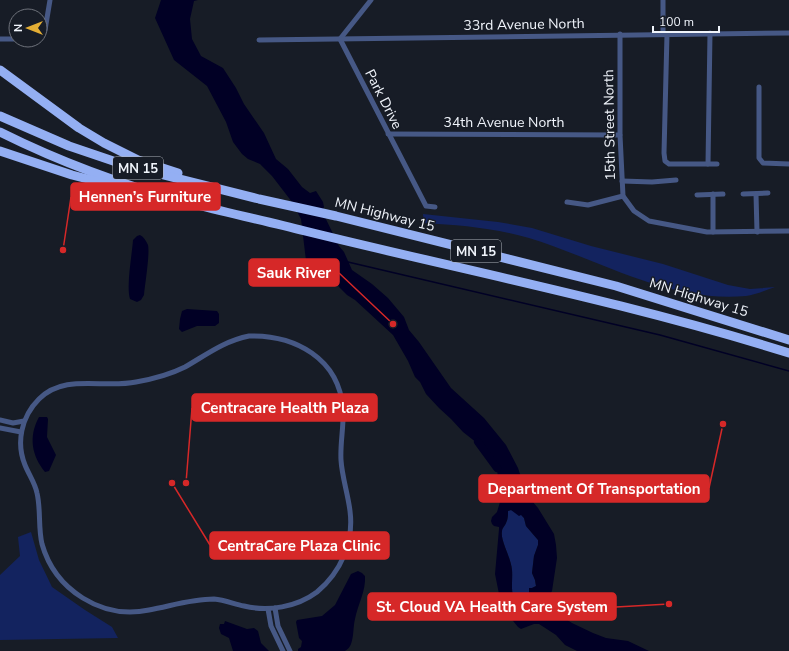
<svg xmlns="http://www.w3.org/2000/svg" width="789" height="651" viewBox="0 0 789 651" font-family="'Nunito Sans',sans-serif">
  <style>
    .green { fill: #13235f }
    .water { fill: #010025; fill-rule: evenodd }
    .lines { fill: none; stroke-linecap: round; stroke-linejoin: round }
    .stream { stroke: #010025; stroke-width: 1.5 }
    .river { stroke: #010025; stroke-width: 8 }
    .street { stroke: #465885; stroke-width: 5 }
    .highway { stroke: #94aff3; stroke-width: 9 }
    .labels { text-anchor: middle; stroke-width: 3; stroke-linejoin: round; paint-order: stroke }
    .shield { fill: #171c26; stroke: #afb3bb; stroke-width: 1 }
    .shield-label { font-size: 13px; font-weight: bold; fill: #f0f4fb }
    .street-label { font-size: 14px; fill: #f0f4fb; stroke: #171c26 }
    .leader { fill: none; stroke: #d62828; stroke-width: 1.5 }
    .callout-dot { fill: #d62828; stroke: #171c26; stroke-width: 1.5 }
    .callout { fill: #d62828; stroke: #d62828; stroke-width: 1.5 }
    .callout-label { font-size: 15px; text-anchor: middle; font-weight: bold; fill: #fff }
  </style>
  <rect width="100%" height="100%" fill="#171c26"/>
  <g class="green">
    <path d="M423,214L498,222L532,228L591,246L663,264L728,285L750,289L775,287C766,290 755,295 746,296C668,303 601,260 529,238C494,228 459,225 424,223Z"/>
    <path d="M511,510L521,514L524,518L526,526L538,540V545L534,556L532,573L535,580L536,586L532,588H529L530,604L518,605C509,594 513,583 512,570C511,557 500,541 502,531C502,528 505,526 506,523C508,519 508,515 508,511Z"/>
    <path d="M31,532L39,560L52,587L85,610L112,627L118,638L0,640V575L20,556L18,537Z"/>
  </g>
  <g class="water">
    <path d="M161,0H198L194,1L190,19L192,39L201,56L223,68L236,88L244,104L264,133L276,159L288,169L302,187L310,193L316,191L323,202L324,207L322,211L339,246L344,252L352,270L372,284L388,298L404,317L409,330L419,342L451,388L484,418L506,445L518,468L527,495L538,508L554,534L556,545L557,558L552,591L548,598L550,605L552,610L572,623L593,633L606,638L628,641L649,651H577L565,645L556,635L539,624H534L521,629L518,627L509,616C507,610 511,604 503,601L500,606L499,601L500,596L499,594L495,574L499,529V527L494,526L492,524L491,521L492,517L497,512L500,502L498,477L497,470L488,455L477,443L463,432L451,419L439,408L426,394L420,382L415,377L408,361L393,335L355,300L347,295L339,287L328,268L321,267V270L313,273L307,269L301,219L292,202L272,176L260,164L248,159L242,154L233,142L226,122L207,86L174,60L155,18ZM511,510L519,516L521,515L524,518L526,526L538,540V545L534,556L532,573L535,580L536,586L532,588H529V604H521L520,606L518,605C509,594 513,583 512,570C511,557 500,541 502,531C502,528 505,526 506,523C508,519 508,515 508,511Z"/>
    <path d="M140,235C144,237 146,241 148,245C150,254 145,284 144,295L141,300L137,302L130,299C126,286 132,255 133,240L137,236Z"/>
    <path d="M187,309L217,311L219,314V323L215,326H197L182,332L179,329L180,319L182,311Z"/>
    <path d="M39,417H47L48,419L47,437L56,455L49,471L45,472C32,456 28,437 39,417Z"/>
    <path d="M358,571L362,573L365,576C366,591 358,604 355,619C353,627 354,636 351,644C350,647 348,649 345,651H298V649L301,647L302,641L299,638L296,622L297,620L322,616L335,605L351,574Z"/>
    <path d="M225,621L247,629L254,628L258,631L261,643L269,651H233L229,638L221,634L219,628L220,624H224Z"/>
  </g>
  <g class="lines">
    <path class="stream" d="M348,262L660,335L789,371"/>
    <path class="river" d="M478,442L497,468"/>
    <g class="street">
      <path d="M371,0L340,39L426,206L435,207"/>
      <path d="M620,34V135L623,196L634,211L649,221L707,232L789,231"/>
      <path d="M663,34V0"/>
      <path d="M667,34L664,153L665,161L669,164H717"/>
      <path d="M40,36L45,30L50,0"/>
      <path d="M0,39H16"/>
      <path d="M259,40L789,33"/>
      <path d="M759,87V158L763,163L789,164"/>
      <path d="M388,134L620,135"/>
      <path d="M708,164L710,33"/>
      <path d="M622,181L652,182L676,180"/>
      <path d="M743,194L768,193"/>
      <path d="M756,194L757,232"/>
      <path d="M697,195L723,194"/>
      <path d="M567,202L588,205L623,196"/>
      <path d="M713,232V194"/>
      <path d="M249,336C295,335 339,358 343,409C344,426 340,443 341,460C342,477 348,494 350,511C354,542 341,572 317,592C297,607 268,612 244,606C234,604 225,600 214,599C191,599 171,606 149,610C102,620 55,590 42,544C38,527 41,510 37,493C35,483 29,475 25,465C16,443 21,417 39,399C65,373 103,389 136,382C153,379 169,375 185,367C206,355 224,341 249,336Z"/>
      <path d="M0,420L13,423L24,421"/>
      <path d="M0,428L21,432"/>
      <path d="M275,608L278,626L290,651"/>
      <path d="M268,609L271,626L283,651"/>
    </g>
    <g class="highway">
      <path d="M0,70L79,128L104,143L138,160L178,173"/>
      <path d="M0,116L69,146L128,166L259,199L336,216L616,286L789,340"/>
      <path d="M0,132C58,161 126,186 189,203C228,213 267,221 305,231C467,271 630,303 789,353"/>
      <path d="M0,151L72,175L142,193"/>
    </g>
  </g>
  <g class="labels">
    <g class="shield">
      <rect x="113" y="157" width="50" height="22" rx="3"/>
      <rect x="451" y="240" width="50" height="22" rx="3"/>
    </g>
    <g class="shield-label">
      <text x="138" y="173">MN 15</text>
      <text x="476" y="256">MN 15</text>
    </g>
    <g class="street-label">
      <text transform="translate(524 24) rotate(-1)" y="5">33rd Avenue North</text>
      <text transform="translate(384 99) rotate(63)" y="5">Park Drive</text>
      <text x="504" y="127">34th Avenue North</text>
      <text transform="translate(609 125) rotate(-91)" y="5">15th Street North</text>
      <text transform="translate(385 214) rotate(14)" y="5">MN Highway 15</text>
      <text transform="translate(699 297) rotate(17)" y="5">MN Highway 15</text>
    </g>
  </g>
  <path class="leader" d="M63 250L71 197M393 324L339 273M186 483L192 408M723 424L709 488M172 483L210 545M669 604L616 607"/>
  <g class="callout-dot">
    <circle cx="63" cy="250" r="4"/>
    <circle cx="393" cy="324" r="4"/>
    <circle cx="186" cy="483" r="4"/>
    <circle cx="723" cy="424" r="4"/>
    <circle cx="172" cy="483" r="4"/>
    <circle cx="669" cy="604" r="4"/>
  </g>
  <g class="callout">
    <rect x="71" y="183" width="149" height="27" rx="4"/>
    <rect x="249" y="259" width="90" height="27" rx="4"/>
    <rect x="192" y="394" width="185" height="27" rx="4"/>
    <rect x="479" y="475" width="230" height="27" rx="4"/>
    <rect x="210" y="532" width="179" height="27" rx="4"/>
    <rect x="368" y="593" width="248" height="27" rx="4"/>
  </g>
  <g class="callout-label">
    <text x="145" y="202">Hennen’s Furniture</text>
    <text x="294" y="278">Sauk River</text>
    <text x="285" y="413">Centracare Health Plaza</text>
    <text x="594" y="494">Department Of Transportation</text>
    <text x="299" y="551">CentraCare Plaza Clinic</text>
    <text x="492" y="612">St. Cloud VA Health Care System</text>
  </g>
  <g transform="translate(28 28) rotate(270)"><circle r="19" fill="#171c26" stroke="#6e727b"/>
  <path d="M0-3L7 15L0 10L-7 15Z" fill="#e4ae35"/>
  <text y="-6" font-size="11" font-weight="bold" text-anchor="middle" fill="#f0f4fb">N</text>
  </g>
  <path d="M653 26v6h66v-6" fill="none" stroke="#f0f4fb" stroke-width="2"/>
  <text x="659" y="26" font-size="12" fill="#f0f4fb" stroke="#171c26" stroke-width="3" paint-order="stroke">100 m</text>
</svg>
